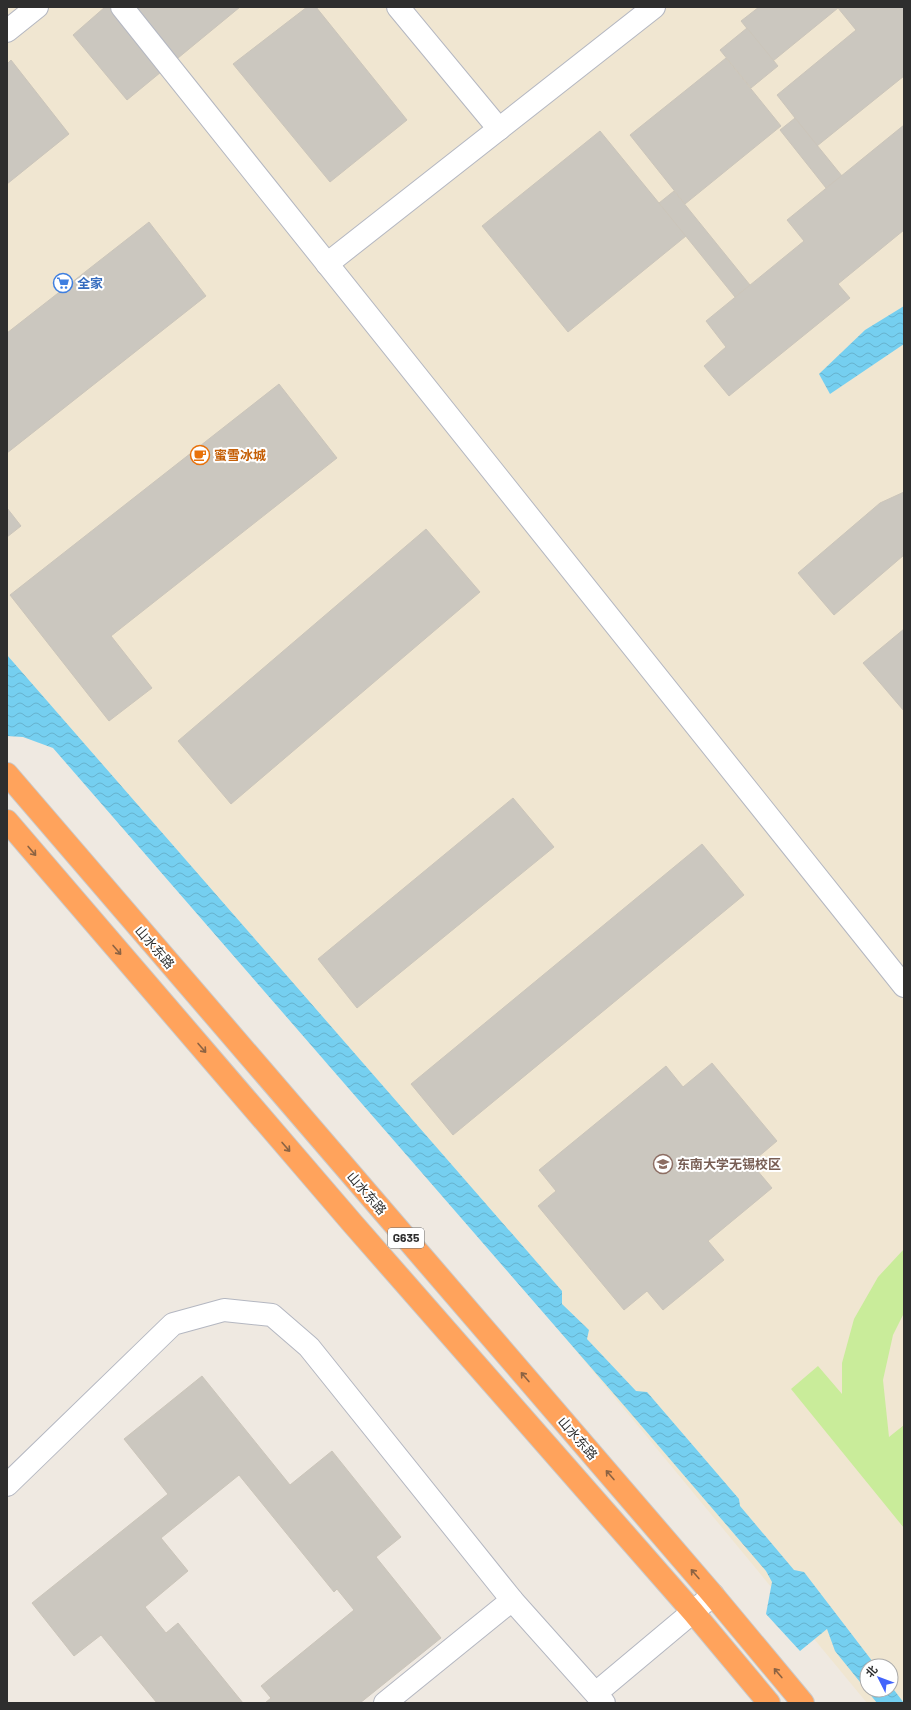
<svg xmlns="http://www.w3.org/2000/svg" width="911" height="1710" viewBox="0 0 911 1710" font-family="Barlow,'Noto Sans SC',sans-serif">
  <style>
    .education { fill: #f0e6d1; fill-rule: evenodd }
    .pitch { fill: #c9ec9a }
    .water { fill: url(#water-waves) }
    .building { fill: #cbc7bf; stroke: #cbc5ba }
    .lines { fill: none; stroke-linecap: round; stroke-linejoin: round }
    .minor-casing { stroke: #b4b7c1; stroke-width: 24 }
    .highway-casing { stroke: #c9c9c9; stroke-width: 24 }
    .minor { stroke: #fff; stroke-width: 22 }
    .highway { stroke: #ffa35c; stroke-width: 22 }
    .oneway { stroke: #8c6343 }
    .labels { text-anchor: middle; stroke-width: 4; stroke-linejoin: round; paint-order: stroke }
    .shield { fill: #fff; stroke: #6d6d6d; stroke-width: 1 }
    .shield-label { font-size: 12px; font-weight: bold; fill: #2e2e2e }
    .shop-label { font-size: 13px; font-weight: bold; fill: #366cbe; stroke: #fff; text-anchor: start }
    .food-label { font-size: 13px; font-weight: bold; fill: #c56008; stroke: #fff; text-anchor: start }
    .street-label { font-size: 13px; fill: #2e2e2e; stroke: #fff }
    .education-label { font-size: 13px; font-weight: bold; fill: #785e54; stroke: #fff; text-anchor: start }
  </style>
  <defs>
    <pattern id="water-waves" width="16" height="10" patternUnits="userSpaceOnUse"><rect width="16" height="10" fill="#75cff0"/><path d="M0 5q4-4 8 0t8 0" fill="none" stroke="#66b2ce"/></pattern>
  </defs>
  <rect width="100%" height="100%" fill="#efe9e1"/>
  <path class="education" d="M7,7H904V1703H867L7,662ZM867,1666H891V1690H867Z"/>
  <path class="pitch" d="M904,1249V1313L893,1335L883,1380L889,1437L904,1425V1528L791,1389L818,1366L842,1394V1363L854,1319L878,1277Z"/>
  <g class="water">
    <path d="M904,306V344L830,394L819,374L865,330Z"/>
    <path d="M7,655L562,1291V1304L589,1330L587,1339L636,1391L647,1392L739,1499L740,1506L794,1570L804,1572L876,1666H867V1690H891V1686L904,1703H877L835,1651L827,1629L800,1651L766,1614L772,1582L766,1571L627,1409L53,748L23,737L7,736Z"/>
  </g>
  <g class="building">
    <path d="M105,7H240L127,100L73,35Z"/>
    <path d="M307,7H316L407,120L330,182L233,64Z"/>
    <path d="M759,7H904V76L817,146L777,95L856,30L838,8L773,61L741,21Z"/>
    <path d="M747,28L778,66L751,88L720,50Z"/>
    <path d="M726,58L781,126L685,204L630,135Z"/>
    <path d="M11,60L69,134L7,184V64Z"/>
    <path d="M795,118L842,176L826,188L780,130Z"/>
    <path d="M904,125V230L838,284L850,298L729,396L704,366L726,347L706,321L804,241L787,220Z"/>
    <path d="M600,131L686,236L568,332L482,226Z"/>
    <path d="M674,191L750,285L735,297L659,203Z"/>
    <path d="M149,222L206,296L7,453V333Z"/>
    <path d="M279,384L337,458L111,636L152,688L109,721L10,595Z"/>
    <path d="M904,492V555L834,615L798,573L880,503Z"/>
    <path d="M7,508L21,526L7,537Z"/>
    <path d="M426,529L480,592L231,804L178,741Z"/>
    <path d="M904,629V711L863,663Z"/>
    <path d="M513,798L554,847L357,1008L318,959Z"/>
    <path d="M702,844L744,895L453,1135L411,1084Z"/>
    <path d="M712,1063L777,1141L751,1163L772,1188L708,1241L724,1260L663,1310L647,1291L624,1310L538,1206L556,1191L539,1170L666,1066L683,1087Z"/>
    <path d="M202,1376L290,1485L332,1451L401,1537L376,1557L441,1638L360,1703H265L271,1698L261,1686L354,1610L337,1589L334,1592L239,1475L161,1538L188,1571L145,1607L166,1633L178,1623L243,1703H157L101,1635L74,1656L32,1603L168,1494L124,1439Z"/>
  </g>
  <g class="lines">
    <g class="minor-casing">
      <g id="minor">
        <path d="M122,7L904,986"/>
        <path d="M398,7L499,129"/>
        <path d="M7,31L37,7"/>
        <path d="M327,264L654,7"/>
        <path d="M7,1485L173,1324L224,1310L272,1315L309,1347L512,1600L604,1703"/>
        <path d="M596,1693L713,1595"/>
        <path d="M385,1703L512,1600"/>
      </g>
    </g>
    <g class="highway-casing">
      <g id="highway">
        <path d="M7,774L713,1595L803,1703"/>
        <path d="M7,821L353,1224L693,1612L769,1703"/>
      </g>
    </g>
    <use href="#minor" class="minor"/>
    <use href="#highway" class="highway"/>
  </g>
  <defs><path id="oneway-shaft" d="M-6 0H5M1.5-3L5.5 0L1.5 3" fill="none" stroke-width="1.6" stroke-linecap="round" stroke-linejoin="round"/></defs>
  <g class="oneway">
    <use href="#oneway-shaft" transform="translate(32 851) rotate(50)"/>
    <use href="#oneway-shaft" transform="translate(117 950) rotate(49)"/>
    <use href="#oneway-shaft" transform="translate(202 1048) rotate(49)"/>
    <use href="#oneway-shaft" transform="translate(286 1147) rotate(49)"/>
    <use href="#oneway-shaft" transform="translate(525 1377) rotate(-131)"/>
    <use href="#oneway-shaft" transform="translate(610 1475) rotate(-131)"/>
    <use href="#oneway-shaft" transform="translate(695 1574) rotate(-131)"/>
    <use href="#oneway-shaft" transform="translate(778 1673) rotate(-130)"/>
  </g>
  <defs>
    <g id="supermarket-ring" transform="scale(1)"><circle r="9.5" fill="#fff" stroke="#3f7fe0" stroke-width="1.5"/><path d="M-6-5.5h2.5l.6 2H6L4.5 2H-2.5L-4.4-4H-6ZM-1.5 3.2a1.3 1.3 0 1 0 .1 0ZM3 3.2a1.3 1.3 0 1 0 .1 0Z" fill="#3f7fe0"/></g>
    <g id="cafe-ring" transform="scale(1)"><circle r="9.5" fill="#fff" stroke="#e8710a" stroke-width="1.5"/><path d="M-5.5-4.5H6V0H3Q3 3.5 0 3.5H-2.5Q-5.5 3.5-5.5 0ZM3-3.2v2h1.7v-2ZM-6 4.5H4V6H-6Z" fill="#e8710a"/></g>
    <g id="university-ring" transform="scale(1)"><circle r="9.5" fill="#fff" stroke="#8d6e63" stroke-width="1.5"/><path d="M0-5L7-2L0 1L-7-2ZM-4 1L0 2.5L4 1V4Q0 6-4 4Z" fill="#8d6e63"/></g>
  </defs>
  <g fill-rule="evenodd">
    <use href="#supermarket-ring" x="63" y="283"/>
    <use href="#cafe-ring" x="200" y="455"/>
    <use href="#university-ring" x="663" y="1164"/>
  </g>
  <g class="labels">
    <rect class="shield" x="388" y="1228" width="36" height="20" rx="3"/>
    <g class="shield-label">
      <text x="406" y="1242">G635</text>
    </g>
    <g class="shop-label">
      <text x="77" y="288">全家</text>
    </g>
    <g class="food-label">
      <text x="214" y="460">蜜雪冰城</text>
    </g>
    <g class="street-label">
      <text transform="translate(155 947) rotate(49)" y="5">山水东路</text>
      <text transform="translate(367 1193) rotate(49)" y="5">山水东路</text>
      <text transform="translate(578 1438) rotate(49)" y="5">山水东路</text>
    </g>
    <g class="education-label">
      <text x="677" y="1169">东南大学无锡校区</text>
    </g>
  </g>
  <rect width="911" height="1710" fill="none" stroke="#2e2e2e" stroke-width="16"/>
  <g transform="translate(879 1678) rotate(312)"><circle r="19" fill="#ffffff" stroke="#ababab"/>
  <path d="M0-3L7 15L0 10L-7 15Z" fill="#4264fb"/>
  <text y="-6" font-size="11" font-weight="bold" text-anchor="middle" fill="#2e2e2e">北</text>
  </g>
</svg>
